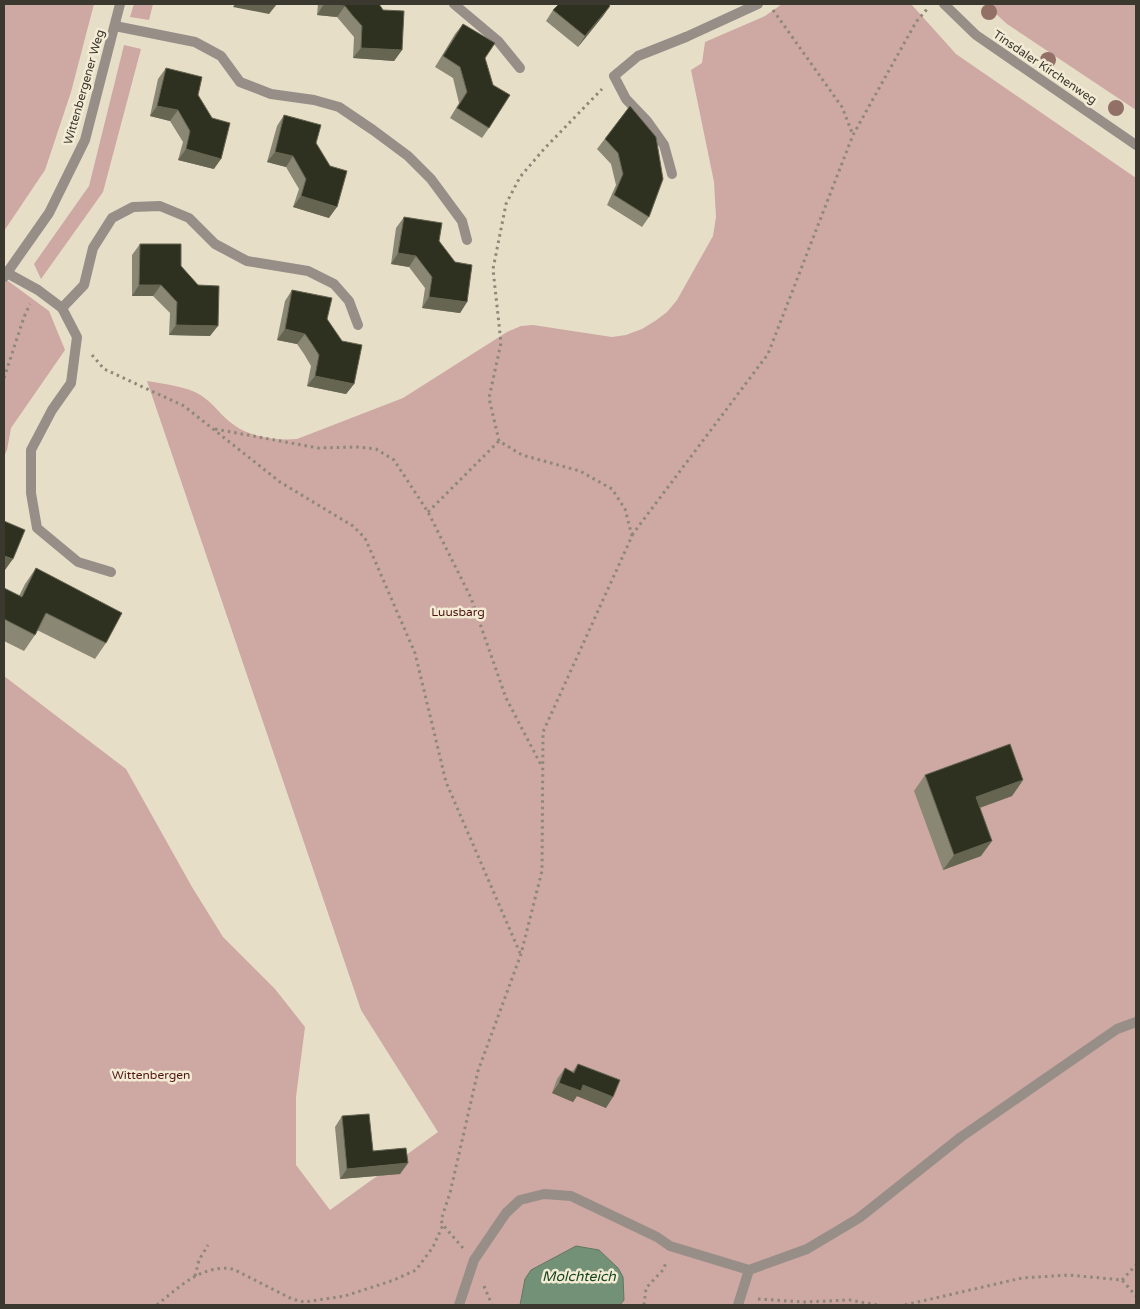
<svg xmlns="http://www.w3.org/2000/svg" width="1140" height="1309" viewBox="0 0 1140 1309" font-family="'Varela Round',sans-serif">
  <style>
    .green { fill: #cea8a3 }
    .water { fill: #739176; stroke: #627661 }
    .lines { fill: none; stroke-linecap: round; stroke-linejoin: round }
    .path { stroke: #8d8878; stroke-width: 3; stroke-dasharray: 2.5 4; stroke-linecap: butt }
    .service { stroke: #978e88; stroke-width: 10 }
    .minor { stroke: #978e88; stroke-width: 10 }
    .tertiary { stroke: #978e88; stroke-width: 10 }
    .tree { fill: #927065 }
    .wall { fill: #8a8874 }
    .shaded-wall { fill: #666552 }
    .building { fill: #2e3120; stroke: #666552 }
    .labels { text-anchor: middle; stroke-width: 5; stroke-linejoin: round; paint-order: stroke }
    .street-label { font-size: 12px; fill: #3b382f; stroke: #f4ebd5 }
    .park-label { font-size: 12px; fill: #4d1614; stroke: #f4ebd5 }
    .water-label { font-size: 14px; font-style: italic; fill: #174721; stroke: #f4ebd5 }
  </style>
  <rect width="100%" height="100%" fill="#e7dec8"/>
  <g class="green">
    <path d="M4,4H94L71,92L45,170L4,231Z"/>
    <path d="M134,4H153L149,20L130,17Z"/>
    <path d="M782,4H911L956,54L1136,178V1305H620L624,1300L531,1270L525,1280L520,1305H4V676L126,769L192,887L223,937L275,989L305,1027L296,1097V1165L330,1210L438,1132L361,1010L147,381C164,384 187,386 202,396C214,404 222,417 234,425C250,437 277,441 297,439L403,398L507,332L521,326L533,325L612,337L626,335L642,329L655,321L667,312L677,300L713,236L716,217L714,182L691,70L702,63L705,42L765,16Z"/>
    <path d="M985,4H1136V110L1007,24Z"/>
    <path d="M124,45L141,49L103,192L41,279L34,264L89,186Z"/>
    <path d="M4,278L49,311L65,350L11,428L7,450L4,456Z"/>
  </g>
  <path class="water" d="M576,1246L599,1250L618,1268L623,1277L624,1300L620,1305H520L525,1279L531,1270Z"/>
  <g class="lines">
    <g class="path">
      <path d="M773,10L842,107L853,135"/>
      <path d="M92,355L104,369L184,406L280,482L353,526L365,538L415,653L446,782L520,953"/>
      <path d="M4,378L24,317L30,304"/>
      <path d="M215,429L318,448L357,447L376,449L394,460L428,512L471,598L506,698L541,765"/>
      <path d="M428,512L499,441"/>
      <path d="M632,535L768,354L853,135L916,22L928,8"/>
      <path d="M463,1248L443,1225L441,1220L450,1193L478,1071L521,954L542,871L543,732L632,536L625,509L612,489L580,471L522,455L499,441L489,398L501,343L493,269L506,204L520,177L544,149L602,89"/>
      <path d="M195,1276L199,1260L208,1245"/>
      <path d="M1122,1280L1136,1265"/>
      <path d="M484,1286L492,1305"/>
      <path d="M758,1299L803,1302L850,1300L877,1305"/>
      <path d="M157,1305C179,1287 202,1264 233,1269L292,1299L304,1302L345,1296L394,1280L416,1270L433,1247L443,1225"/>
      <path d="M644,1305L646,1288L663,1270L666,1263"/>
      <path d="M905,1305L1022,1278L1069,1275L1122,1280L1136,1296"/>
    </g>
    <g class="service">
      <path d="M454,4L498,41L520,68"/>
      <path d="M115,26L195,42L221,56L240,82L271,94L314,100L339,107L373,130L408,156L431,179L462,221L467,240"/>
      <path d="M672,174L664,145L647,121L626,99L614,76L638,56L686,37"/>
      <path d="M7,273L38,290L62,308L77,337L71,383L52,410L31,450V493L37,528L78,562L111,572"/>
      <path d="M62,308L84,285L93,248L112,218L133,207L160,206L189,218L215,244L247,261L308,271L334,284L349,301L358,325"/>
      <path d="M459,1305L474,1260L506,1213L520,1200L544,1194L571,1196L657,1237L670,1246L749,1270L807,1249L859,1218L961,1137L1117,1029L1136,1022"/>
      <path d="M738,1305L749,1270"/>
    </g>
    <g class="minor">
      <path d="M686,37L758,4"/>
      <path d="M4,277L49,213L85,140L120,4"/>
    </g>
    <path class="tertiary" d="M944,4L976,35L1136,145"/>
  </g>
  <g class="tree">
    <circle cx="989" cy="12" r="8"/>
    <circle cx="1048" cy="60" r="8"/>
    <circle cx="1116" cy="108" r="8"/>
  </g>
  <g class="wall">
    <path d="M318,4H379L402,50L394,61L353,58L354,37L337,17L317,15Z"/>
    <path d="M610,6L603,16L578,47L546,21L553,10Z"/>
    <path d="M463,24L485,58L489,128L482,138L450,118L459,103L453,78L435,67L455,34Z"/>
    <path d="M166,68L198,95L214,169L178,160L183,142L170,121L150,116L158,79Z"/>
    <path d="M630,106L649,217L642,227L607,205L616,185L611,164L597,149Z"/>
    <path d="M284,115L316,143L329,218L293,207L299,189L286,167L267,162L277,126Z"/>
    <path d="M404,217L439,241L467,302L460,313L422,308L425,288L409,267L391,264L396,228Z"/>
    <path d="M140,244L181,266L210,336L169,335L170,313L153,296H132V255Z"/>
    <path d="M292,290L327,319L354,384L346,394L307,386L311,366L304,354L297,344L277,340L285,301Z"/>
    <path d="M36,568L106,643L95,659L37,630L35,635L24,651L4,641V588L19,596L25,584Z"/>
    <path d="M925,775L1023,780L1012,796L980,808L981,856L943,870L914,791Z"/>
    <path d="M578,1064L606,1108L577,1096L573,1102L552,1093L557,1079L565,1068L572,1072Z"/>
    <path d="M342,1116L373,1151L408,1163L400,1174L340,1179L335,1127Z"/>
  </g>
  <g class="shaded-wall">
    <path d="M235,4H277L269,14L233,7Z"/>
    <path d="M324,4L345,6L337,17L317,15Z"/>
    <path d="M610,6L603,16L578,47L585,36Z"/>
    <path d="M361,48L402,50L394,61L353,58Z"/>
    <path d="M157,106L178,110L170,121L150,116Z"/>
    <path d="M186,149L221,159L214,169L178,160Z"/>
    <path d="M275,152L293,156L286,167L267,162Z"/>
    <path d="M301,196L337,207L329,218L293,207Z"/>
    <path d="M398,253L416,256L409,267L391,264Z"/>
    <path d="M139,285H161L153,296H132Z"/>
    <path d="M429,297L467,302L460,313L422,308Z"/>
    <path d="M176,325L218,326L210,336L169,335Z"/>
    <path d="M285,329L305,334L297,344L277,340Z"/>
    <path d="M315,376L354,384L346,394L307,386Z"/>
    <path d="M4,556L13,559L5,570H4Z"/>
    <path d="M1023,780L1012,796L965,813L976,797Z"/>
    <path d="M992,841L981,856L943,870L954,855Z"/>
    <path d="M559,1083L583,1085L613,1097L606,1108L577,1096L573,1102L552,1093Z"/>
    <path d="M408,1163L400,1174L340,1179L347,1169Z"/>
  </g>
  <g class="building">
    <path d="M325,4H379L383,10L404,11L402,50L361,48L362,26L353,16L345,6L324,4Z"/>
    <path d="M559,4H608L610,6L585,36L553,10Z"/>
    <path d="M463,24L495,43L485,58L493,85L510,95L489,128L457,108L467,92L460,67L443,56Z"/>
    <path d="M166,68L202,77L198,95L212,118L230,123L221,159L186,149L190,131L178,110L157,106Z"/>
    <path d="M630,106L656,137L663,179L649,217L614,195L623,174L618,153L605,139Z"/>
    <path d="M284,115L321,125L316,143L330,166L347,171L337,207L301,196L306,179L293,156L275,152Z"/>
    <path d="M404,217L442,223L439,241L455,262L472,265L467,302L429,297L432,277L416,256L398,253Z"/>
    <path d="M140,244H181V266L198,285L219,286L218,326L176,325L177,302L161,285H139Z"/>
    <path d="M292,290L332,298L327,319L342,341L362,345L354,384L315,376L319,355L312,344L305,334L285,329Z"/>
    <path d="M4,521L25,530L13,559L4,556Z"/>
    <path d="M36,568L122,613L106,643L46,613L35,635L4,619V588L22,597Z"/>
    <path d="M1010,744L1023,780L976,797L992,841L954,855L925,775Z"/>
    <path d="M578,1064L620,1080L613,1097L583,1085L581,1091L559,1083L565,1068L574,1073Z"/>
    <path d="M369,1114L373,1151L406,1148L408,1163L347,1169L342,1116Z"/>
  </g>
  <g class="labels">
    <g class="street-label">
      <text transform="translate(1045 67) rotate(34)" y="4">Tinsdaler Kirchenweg</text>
      <text transform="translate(84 87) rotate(-74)" y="4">Wittenbergener Weg</text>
    </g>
    <g class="park-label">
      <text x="458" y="616">Luusbarg</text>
      <text x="151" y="1079">Wittenbergen</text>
    </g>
    <g class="water-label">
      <text x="579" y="1281">Molchteich</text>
    </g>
  </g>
  <rect width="1140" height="1309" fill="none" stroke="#3b382f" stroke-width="10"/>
</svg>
